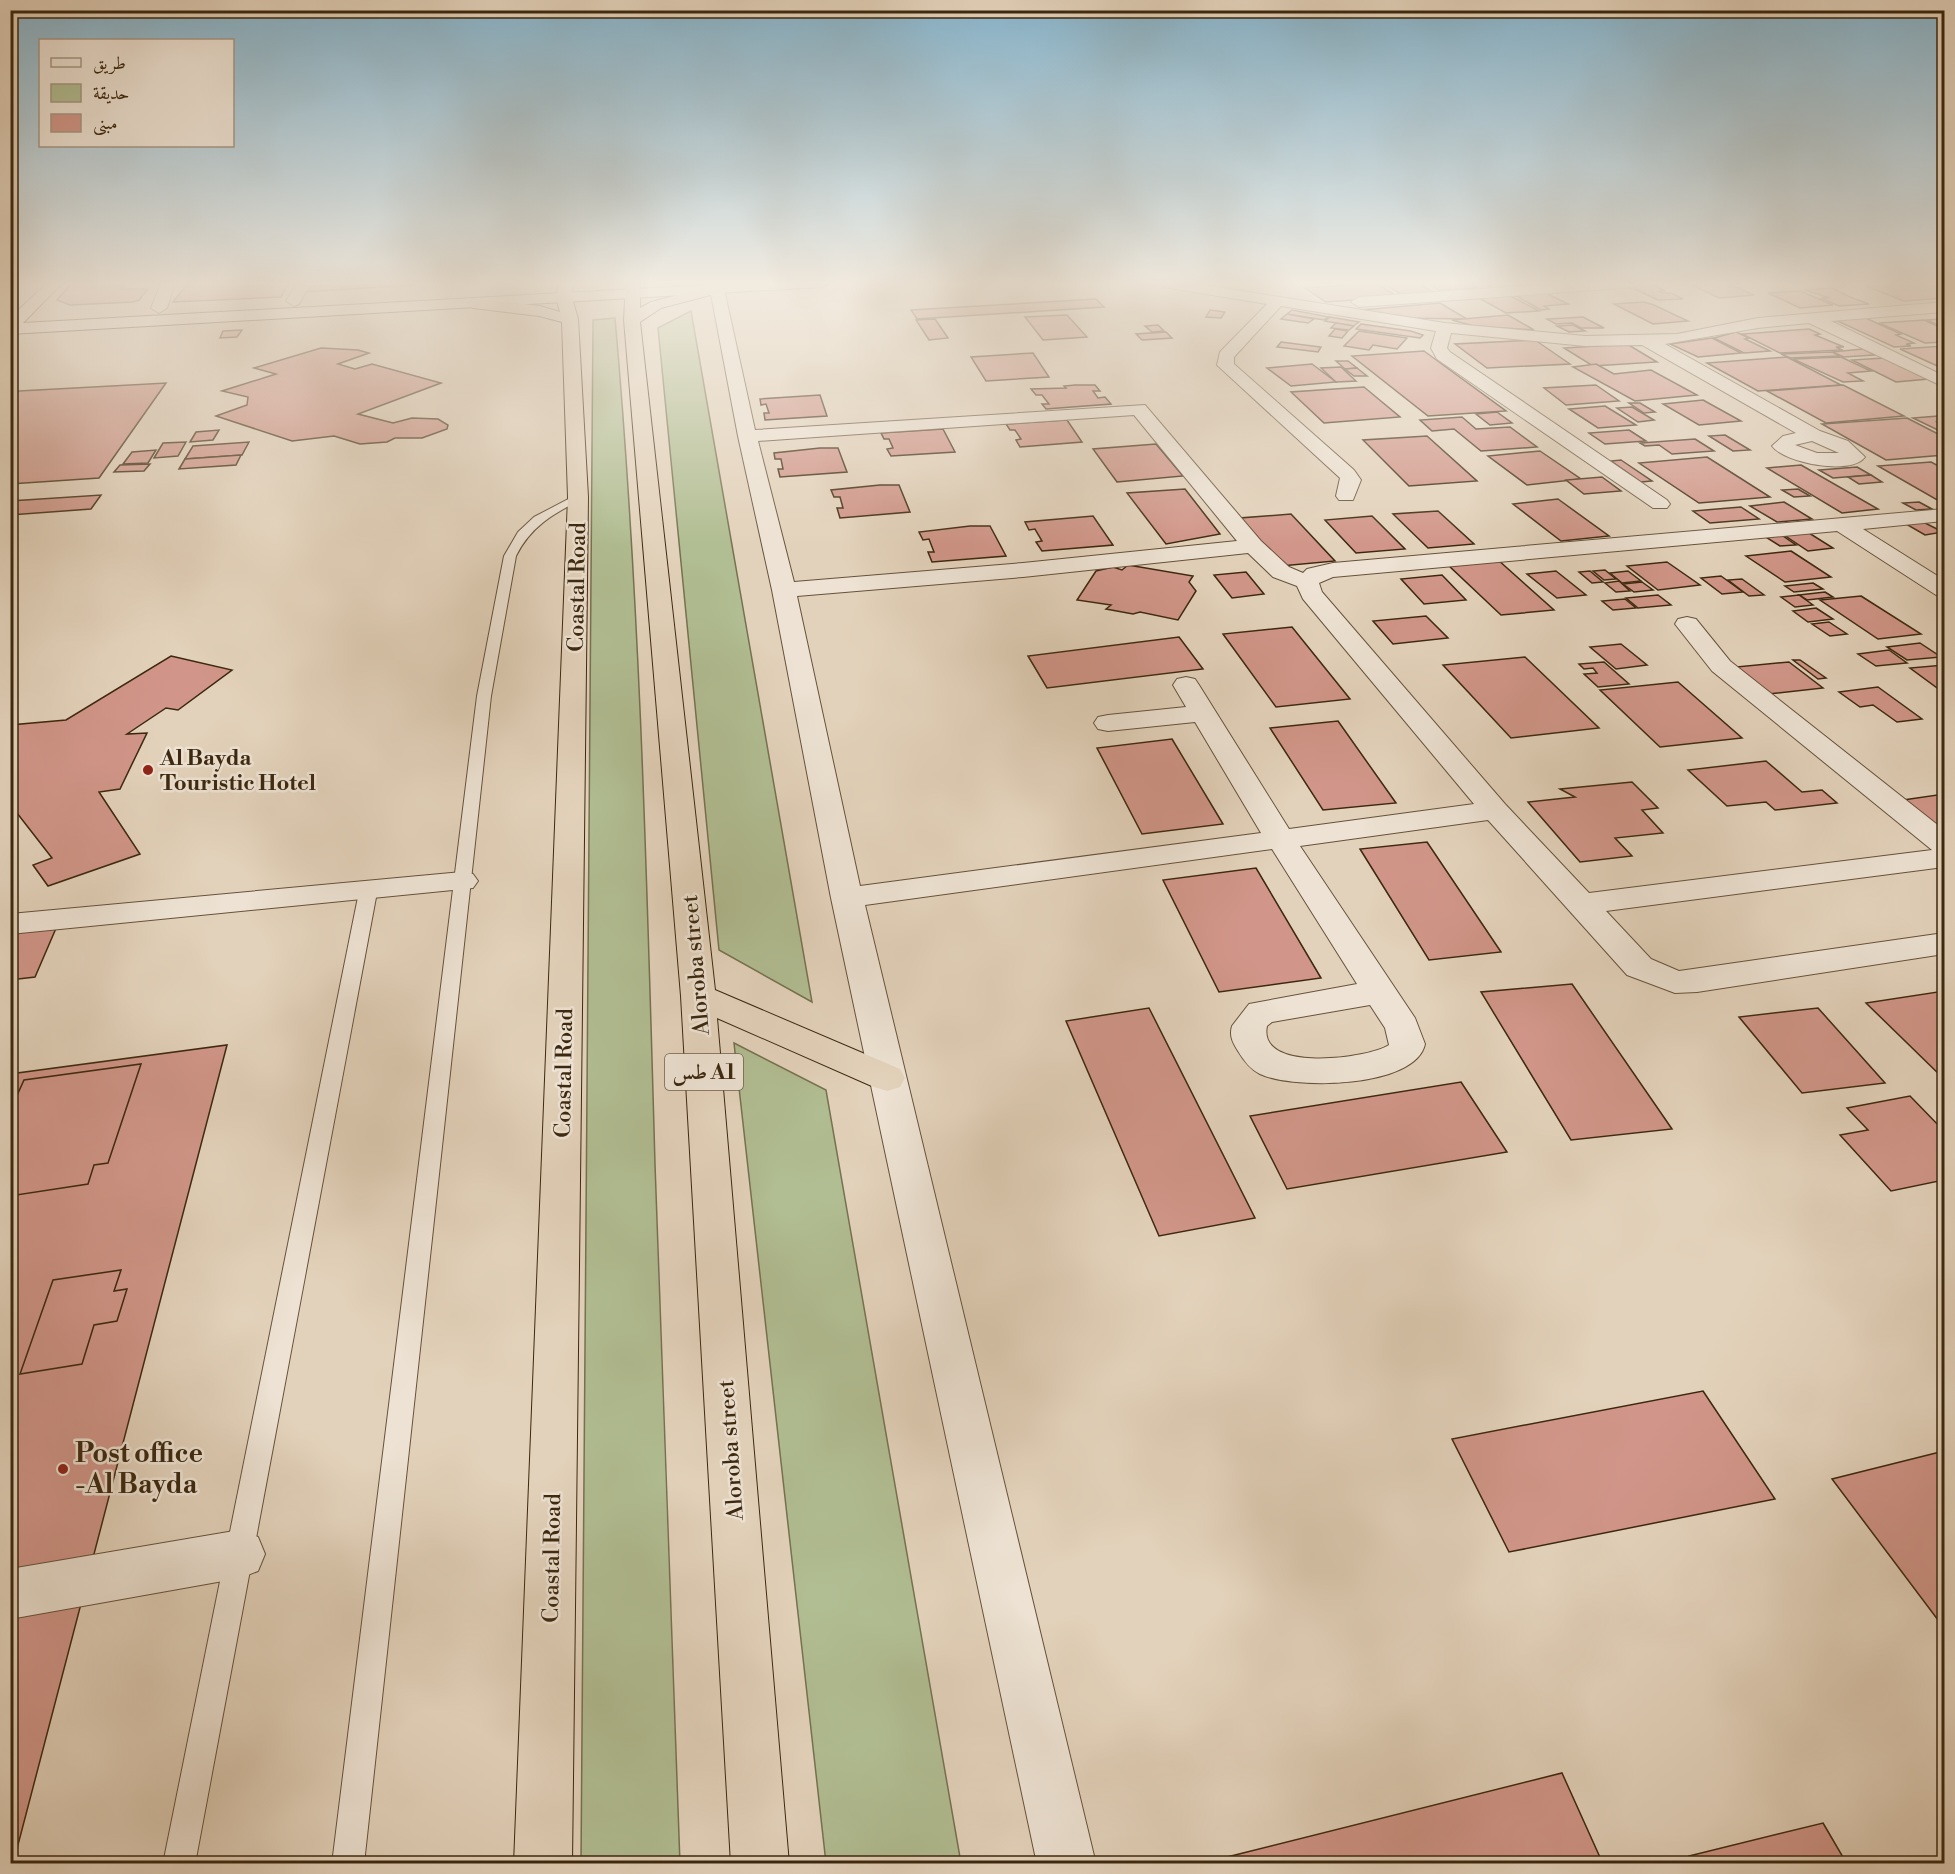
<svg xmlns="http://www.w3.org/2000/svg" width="1955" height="1874" viewBox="0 0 1955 1874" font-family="'Libre Bodoni',Amiri,serif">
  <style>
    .green { fill: #b1bd92; stroke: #767250; stroke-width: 1.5 }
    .building { fill: #d19689; stroke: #3c280f; stroke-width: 1.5 }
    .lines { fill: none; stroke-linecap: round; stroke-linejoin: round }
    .lane-casing { stroke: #66523a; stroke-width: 2 }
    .street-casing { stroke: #66523a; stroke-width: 2 }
    .secondary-casing { stroke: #3c280f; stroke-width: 2 }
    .highway-casing { stroke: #3c280f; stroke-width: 2 }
    .lane { fill: #ede2d3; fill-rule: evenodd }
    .street { fill: #ede2d3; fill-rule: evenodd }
    .secondary { fill: #ede2d3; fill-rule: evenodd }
    .highway { fill: #e3d2bb; fill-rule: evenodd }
    .poi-dot { fill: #8f2418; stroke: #ede2d3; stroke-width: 2 }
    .labels { text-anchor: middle; stroke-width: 5; stroke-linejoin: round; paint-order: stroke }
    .shield { fill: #ede2d3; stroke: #71604a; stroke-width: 1.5 }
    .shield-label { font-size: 21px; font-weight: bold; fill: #3c280f }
    .street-label { font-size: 22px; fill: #3c280f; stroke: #ede2d3 }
    .poi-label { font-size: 22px; font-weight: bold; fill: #3c280f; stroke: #ede2d3; text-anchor: start }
    .near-poi-label { font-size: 27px; font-weight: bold; fill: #3c280f; stroke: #ede2d3; text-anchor: start }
  </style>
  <rect width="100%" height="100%" fill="#e3d2bb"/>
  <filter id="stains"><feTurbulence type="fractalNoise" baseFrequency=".00333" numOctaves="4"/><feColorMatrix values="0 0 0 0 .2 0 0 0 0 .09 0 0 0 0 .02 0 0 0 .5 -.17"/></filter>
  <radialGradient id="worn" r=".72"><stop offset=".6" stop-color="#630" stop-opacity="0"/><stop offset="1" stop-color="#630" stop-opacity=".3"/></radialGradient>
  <g class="green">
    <path d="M691,311L812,1002L719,950L658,328Z"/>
    <path d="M615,318C640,600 647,882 655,1164C662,1397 671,1630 680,1864L581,1863L593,320Z"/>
    <path d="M734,1043L826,1090L961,1863H826Z"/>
  </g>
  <g class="building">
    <path d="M72,283H127L121,289H148L139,300L133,302L70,305L57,300Z"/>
    <path d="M188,283H289L281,297L173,302Z"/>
    <path d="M308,283H413V285L303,292Z"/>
    <path d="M1376,283L1398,297L1326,302L1305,288Z"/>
    <path d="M1382,283H1417L1438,295L1406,297Z"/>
    <path d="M1428,283H1469L1477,288L1439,290Z"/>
    <path d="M1482,283H1520L1529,288L1496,290Z"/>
    <path d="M1688,283H1727L1754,295L1719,298Z"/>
    <path d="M1926,283L1944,290V298L1904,301L1866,286Z"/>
    <path d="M1652,284L1665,291H1658L1663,293H1671L1683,299L1658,300L1628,286Z"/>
    <path d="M1832,288L1850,297L1869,304L1839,306L1821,298H1830L1805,290Z"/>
    <path d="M1542,291L1568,304L1544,306L1549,309L1541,310L1511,293Z"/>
    <path d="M1800,291L1833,305L1800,308L1768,293Z"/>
    <path d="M1509,295L1539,311L1506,313L1477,297Z"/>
    <path d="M1096,299L1104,307L917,319L911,310Z"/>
    <path d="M1644,302L1654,305L1688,321L1653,324L1614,304Z"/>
    <path d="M1440,303L1467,319L1396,318L1361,310Z"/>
    <path d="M1210,310L1225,312L1221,318L1206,317Z"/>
    <path d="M1292,310L1329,317L1324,320L1287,314Z"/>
    <path d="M1287,314L1314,319L1308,323L1281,319Z"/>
    <path d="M1067,315L1087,337L1043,340L1025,317Z"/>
    <path d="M1508,315L1534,330L1474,326L1452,320Z"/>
    <path d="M1859,315L1901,334L1896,335L1914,343L1906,344L1911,346L1894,347L1829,317Z"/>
    <path d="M1330,317L1359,322L1353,326L1325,321Z"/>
    <path d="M1583,317L1604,328H1581L1572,323L1556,324L1547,319Z"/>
    <path d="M1944,317V328L1927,320L1941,319L1938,318Z"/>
    <path d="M935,319L948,338L929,340L916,320Z"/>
    <path d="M1924,320L1944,329V342L1925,343L1879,323Z"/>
    <path d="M1336,323L1354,326L1349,330L1331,328Z"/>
    <path d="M1361,324L1411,331L1423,335L1420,338L1356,329Z"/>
    <path d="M1158,325L1164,331L1152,332L1145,326Z"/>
    <path d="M1573,325L1585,331L1569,332L1557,326Z"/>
    <path d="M1335,329L1348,331L1342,338L1329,336Z"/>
    <path d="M1809,329L1820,334L1815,335L1844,347H1836L1842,350L1780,353L1742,334Z"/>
    <path d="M242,330L237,337L220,338L223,331Z"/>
    <path d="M1359,331L1407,338L1397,349L1373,345L1369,350L1344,346Z"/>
    <path d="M1166,332L1172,338L1142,340L1136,334Z"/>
    <path d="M1736,332L1749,338L1745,339L1770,351L1744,353L1714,338Z"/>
    <path d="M1712,338L1741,353L1698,357L1670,344Z"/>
    <path d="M1535,340L1570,364L1487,368L1455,344Z"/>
    <path d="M1281,342L1321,347L1318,352L1277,347Z"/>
    <path d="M1627,344L1657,362L1593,366L1564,348Z"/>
    <path d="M1944,346V369L1900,349Z"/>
    <path d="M321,348L358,350L369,353L338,364L355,369L372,364L441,383L358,414L393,423L412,418L438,419L448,425L447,429L422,438H395L387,442L360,444L334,436L292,441L216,416L247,405L248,397L222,391L276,374L254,368Z"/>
    <path d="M1863,349L1875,355L1844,357L1832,352Z"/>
    <path d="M1424,351L1506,411L1428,416L1352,356Z"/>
    <path d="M1832,352L1840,356L1790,358L1781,354Z"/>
    <path d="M1033,353L1049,377L986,381L971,357Z"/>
    <path d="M1787,357L1841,385L1758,391L1707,363Z"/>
    <path d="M1841,357L1871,371L1848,373L1863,381L1843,382L1793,359Z"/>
    <path d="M1884,358L1929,379L1896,382L1852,360Z"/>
    <path d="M1336,361H1348L1357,368L1345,369Z"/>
    <path d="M1312,364L1336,382L1291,386L1267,368Z"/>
    <path d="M1596,364L1614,374L1651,370L1697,395L1635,401L1573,367Z"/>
    <path d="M1341,367L1356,381L1336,382L1321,368Z"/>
    <path d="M1357,368L1367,376H1354L1345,369Z"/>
    <path d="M166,383L99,478L10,484V400L19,391Z"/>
    <path d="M1075,385H1095L1100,391H1093L1098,398L1105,397L1111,404L1046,409L1042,404H1049L1042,395H1036L1031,389L1066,388L1064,386Z"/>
    <path d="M1596,385L1619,401L1566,405L1544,388Z"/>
    <path d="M1843,385L1904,416L1826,423L1767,391Z"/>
    <path d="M1364,387L1400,417L1324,423L1291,392Z"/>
    <path d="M820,395L827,416L765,420L764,413H769L766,404L761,405L760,399Z"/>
    <path d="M1703,400L1741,421L1699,425L1663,404Z"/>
    <path d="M1629,403H1640L1655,412L1644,413Z"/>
    <path d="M1605,406L1636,425L1598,428L1569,409Z"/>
    <path d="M1632,407L1654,420L1638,422L1617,408Z"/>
    <path d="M1497,412L1512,423L1490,425L1476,414Z"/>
    <path d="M1938,416L1944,419V421L1937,422L1944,426V433L1913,418Z"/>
    <path d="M1462,417L1476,429L1510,427L1537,447L1481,451L1454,429L1432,431L1420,420Z"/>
    <path d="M1907,418L1944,437V455L1886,460L1822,424Z"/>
    <path d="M1067,420L1082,442L1020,447L1016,440L1021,439L1015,430H1010L1006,424Z"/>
    <path d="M943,429L955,452L891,456L887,449L893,448L889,439H884L881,433Z"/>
    <path d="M219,430L213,440L190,442L196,432Z"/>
    <path d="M1629,430L1646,441L1605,444L1589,433Z"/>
    <path d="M1725,435L1750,450L1733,451L1709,436Z"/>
    <path d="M1427,436L1477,481L1409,486L1363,440Z"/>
    <path d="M1695,439L1714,451L1672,454L1659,445L1645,446L1640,443Z"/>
    <path d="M186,442L178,456L154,458L163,443Z"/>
    <path d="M249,442L242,455L185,459L193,446Z"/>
    <path d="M1156,444L1183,476L1117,482L1093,449Z"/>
    <path d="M820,448H838L847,472L780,477L778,469H783L781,459H775L774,453Z"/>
    <path d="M156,450L148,463L123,464L132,452Z"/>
    <path d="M1540,451L1581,479L1527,485L1488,456Z"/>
    <path d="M241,455L236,465L179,469L185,459Z"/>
    <path d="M1707,457L1770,497L1699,503L1639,463Z"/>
    <path d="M1621,460L1652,481L1641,482L1611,461Z"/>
    <path d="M1931,462L1944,469V500L1939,501L1878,466Z"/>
    <path d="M150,464L144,471L114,472L120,465Z"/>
    <path d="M1801,465L1878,509L1842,513L1767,468Z"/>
    <path d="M1857,467L1871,475L1833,478L1819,470Z"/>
    <path d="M1871,475L1882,482L1859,484L1848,477Z"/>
    <path d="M1602,477L1621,491L1584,494L1566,480Z"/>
    <path d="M880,485H899L910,512L840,518L837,508H843L840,497H834L831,490Z"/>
    <path d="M1185,489L1220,534L1166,544L1127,493Z"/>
    <path d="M1798,489L1810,496L1794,497L1782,490Z"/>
    <path d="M101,495L91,509L10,515V501Z"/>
    <path d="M1558,499L1609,536L1561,541L1513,504Z"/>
    <path d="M1784,502L1812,519L1777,522L1750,506Z"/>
    <path d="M1919,502L1932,509L1916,510L1903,503Z"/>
    <path d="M1741,507L1759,519L1710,523L1693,511Z"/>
    <path d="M1438,511L1474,544L1428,548L1393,514Z"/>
    <path d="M1291,514L1335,561L1281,566L1240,518Z"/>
    <path d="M1093,516L1113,545L1042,551L1036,542L1042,541L1035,529L1029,530L1025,522Z"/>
    <path d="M1372,516L1405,549L1356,553L1325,520Z"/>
    <path d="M1923,522L1943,532L1925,535L1906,524Z"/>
    <path d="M970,526H990L1006,556L932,562L928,552H934L929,539L923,540L919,532Z"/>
    <path d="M1809,533L1833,548L1808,551L1784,535Z"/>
    <path d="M1780,534L1796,545L1780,546L1764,536Z"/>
    <path d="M1791,551L1831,577L1785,582L1746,556Z"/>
    <path d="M1497,559L1554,610L1501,615L1447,564Z"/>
    <path d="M1667,562L1700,585L1658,590L1627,566Z"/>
    <path d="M1128,565L1193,576L1189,582L1196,591L1178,620L1140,612L1133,614L1106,609L1111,605L1077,600L1096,571L1113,567L1122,570Z"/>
    <path d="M1605,570L1616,579L1604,580L1593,571Z"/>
    <path d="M1556,571L1586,595L1557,598L1527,574Z"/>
    <path d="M1590,571L1603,582L1592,583L1579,572Z"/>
    <path d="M1628,571L1641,581L1622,583L1610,573Z"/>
    <path d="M1246,572L1264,594L1232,598L1214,575Z"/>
    <path d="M1442,575L1466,600L1424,604L1401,579Z"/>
    <path d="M1721,576L1743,592L1722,594L1701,578Z"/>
    <path d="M1742,579L1764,595L1749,596L1728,580Z"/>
    <path d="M1619,581L1630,591L1616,592L1605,583Z"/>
    <path d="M1642,582L1653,590L1634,592L1623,584Z"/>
    <path d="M1813,583L1823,589L1794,592L1785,586Z"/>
    <path d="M1825,592L1833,597L1807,600L1799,595Z"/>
    <path d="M1658,595L1671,605L1638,608L1626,598Z"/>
    <path d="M1799,595L1813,605L1795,607L1781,597Z"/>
    <path d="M1861,596L1921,634L1878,639L1820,600Z"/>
    <path d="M1625,599L1636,608L1613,610L1602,601Z"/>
    <path d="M1816,608L1833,619L1808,622L1793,611Z"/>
    <path d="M1426,616L1448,638L1393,644L1373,621Z"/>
    <path d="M1829,622L1847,634L1830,636L1812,624Z"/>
    <path d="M1292,627L1350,699L1276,707L1223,634Z"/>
    <path d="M1179,637L1203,669L1047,688L1028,656Z"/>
    <path d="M1920,643L1941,657L1907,660L1887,647Z"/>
    <path d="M1621,644L1647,665L1616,669L1590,647Z"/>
    <path d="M1889,650L1907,663L1876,666L1858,654Z"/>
    <path d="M171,656L232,670L178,710L166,708L127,734L147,733L120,789L99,792L140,854L48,886L33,865L52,858L17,813H10V725L66,720Z"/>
    <path d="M1525,657L1599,728L1511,738L1443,665Z"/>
    <path d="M1793,660H1800L1826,678L1818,679Z"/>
    <path d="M1604,662L1629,684L1598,687L1584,674L1597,673L1593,668L1584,669L1579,664Z"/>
    <path d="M1789,662L1823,688L1768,694L1736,667Z"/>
    <path d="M1944,665V693L1910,668Z"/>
    <path d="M1678,682L1742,738L1660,747L1600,690Z"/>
    <path d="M1878,687L1922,719L1897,722L1873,705L1860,707L1839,692Z"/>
    <path d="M1338,721L1396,803L1323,810L1270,728Z"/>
    <path d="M1172,739L1223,824L1142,834L1097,748Z"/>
    <path d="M1766,761L1802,792L1822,790L1837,803L1775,810L1766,802L1727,806L1688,770Z"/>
    <path d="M1632,782L1658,808L1642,810L1663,833L1615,838L1632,856L1580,862L1528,802L1575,797L1560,789Z"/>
    <path d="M1944,794V829H1941L1903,800Z"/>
    <path d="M1427,842L1501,952L1429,960L1360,849Z"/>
    <path d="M1256,868L1321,978L1219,992L1163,880Z"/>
    <path d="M57,926L35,977L10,980V931Z"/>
    <path d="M1572,984L1672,1129L1571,1140L1481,992Z"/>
    <path d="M1944,991V1079L1866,1003Z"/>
    <path d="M1149,1008L1255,1218L1159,1236L1066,1021Z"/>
    <path d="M1818,1008L1885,1083L1802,1093L1739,1017Z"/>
    <path d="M227,1045L13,1864H10V1074Z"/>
    <path d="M141,1064L108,1163L94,1165L88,1184L10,1196V1111L24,1080Z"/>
    <path d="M1461,1082L1507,1152L1287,1189L1250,1116Z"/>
    <path d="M1910,1096L1944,1131V1180L1891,1191L1840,1135L1868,1130L1847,1108Z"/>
    <path d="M121,1270L114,1291L127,1289L117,1321L94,1325L82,1364L20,1374L53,1280Z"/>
    <path d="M1703,1391L1775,1499L1509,1552L1452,1439Z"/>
    <path d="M1944,1451V1628L1832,1479Z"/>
    <path d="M1562,1773L1603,1864H1199Z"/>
    <path d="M1823,1823L1847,1864H1693L1689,1856Z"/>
  </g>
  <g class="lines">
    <g class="lane-casing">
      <g id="lane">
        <path d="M578,494L582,495V499C553,514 531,526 516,556L491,696L364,1864H332L477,696L504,556L518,532L534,517Z"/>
        <path d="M368,887L377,892L195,1864H163L359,892Z"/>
      </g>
    </g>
    <g class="street-casing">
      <g id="street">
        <path d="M161,283H175L167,308L159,313L151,308Z"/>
        <path d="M297,283H311L299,304L294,306L286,301Z"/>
        <path d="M1156,283H1191L1445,323L1585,336L1677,334L1758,318L1944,302V312L1831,321L1944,376V387L1809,323L1758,328L1665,344L1820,431L1848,441L1865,457C1852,476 1784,463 1772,446L1783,436L1796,433L1642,345L1585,346L1451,333L1447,348L1450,352L1667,500L1670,504L1667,508H1653L1437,359L1431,348L1436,331L1281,306L1234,357V364L1354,470L1361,480L1353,500H1339L1336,496L1340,478L1217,365L1220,352L1267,304L1163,287ZM1812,441L1839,453H1817L1795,445Z"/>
        <path d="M1571,283H1642L1635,287L1359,307L1351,302L1359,297Z"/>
        <path d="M717,285L724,289L755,430L1145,405L1261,541L1289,567L1303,573L1307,569L1333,563L1944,509V521L1863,529L1944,580V597L1936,595L1837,531L1333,577L1319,583L1322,592L1505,804L1589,893L1932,850L1712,671L1675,624L1678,619L1687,617L1696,619L1730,661L1944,830V867L1606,911L1651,959L1679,971L1944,933V954L1697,992L1675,993L1627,975L1488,820L1300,846L1415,1018L1425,1044C1416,1088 1294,1090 1260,1074C1250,1069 1244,1061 1238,1051C1233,1043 1229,1036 1232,1026L1249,1004L1357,984L1272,849L865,905L1096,1864H1037L831,898L772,590L738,436L710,289ZM1134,415L1237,541L1023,563L794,582L758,441ZM1248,553L1273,577L1297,586L1303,599L1474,804L1289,829L1199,685L1195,679L1186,677L1177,679L1173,685L1186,707L1108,715L1098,717L1094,723L1098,729L1108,731L1195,722L1261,833L860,886L797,596L1023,577ZM1370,1005L1385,1028L1389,1045C1367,1059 1257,1073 1267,1026L1272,1022Z"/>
        <path d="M462,872L473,874L478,881L473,888L10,934V914Z"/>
        <path d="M240,1530L258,1537L265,1554L258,1571L240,1578L10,1619V1569Z"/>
      </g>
    </g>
    <g class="secondary-casing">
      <path id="secondary" d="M47,283H62L23,323L744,283H829L822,287L10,334V318Z"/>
    </g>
    <g class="highway-casing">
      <g id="highway">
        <path d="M559,283H573L572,298L578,319L588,497L572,1864H514L568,497L562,322L539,316L473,308L465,303L473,298L540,306L560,312L556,298Z"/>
        <path d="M626,283H640V308L651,302L717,285L724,289L722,292L661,308L640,322L715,990L900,1069L905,1078L900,1087L887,1091L874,1087L717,1018L789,1864H731L681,996L624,320Z"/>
      </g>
    </g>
    <use href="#lane" class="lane"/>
    <use href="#street" class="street"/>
    <use href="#secondary" class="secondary"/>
    <use href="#highway" class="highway"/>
  </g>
  <linearGradient id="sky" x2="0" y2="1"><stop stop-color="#87b6cf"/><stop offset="0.52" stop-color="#f2ebe0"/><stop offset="1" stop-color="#f2ebe0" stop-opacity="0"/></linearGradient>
  <rect width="1955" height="545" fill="url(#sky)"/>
  <g class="poi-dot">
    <circle cx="148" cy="770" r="6"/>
    <circle cx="63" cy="1469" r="6"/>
  </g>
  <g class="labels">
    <rect class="shield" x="665" y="1054" width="78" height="36" rx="4.5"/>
    <g class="shield-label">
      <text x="704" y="1079">طس A1</text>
    </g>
    <g class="street-label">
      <text transform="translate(576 587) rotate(-89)" y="8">Coastal Road</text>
      <text transform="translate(695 965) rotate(-95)" y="8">Aloroba street</text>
      <text transform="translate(563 1073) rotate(-89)" y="8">Coastal Road</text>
      <text transform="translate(730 1450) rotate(-94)" y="8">Aloroba street</text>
      <text transform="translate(551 1558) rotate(-89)" y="8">Coastal Road</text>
    </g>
    <g class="poi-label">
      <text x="160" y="765">Al Bayda<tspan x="160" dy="25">Touristic Hotel</tspan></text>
    </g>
    <g class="near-poi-label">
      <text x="75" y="1462">Post office<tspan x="75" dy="31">-Al Bayda</tspan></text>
    </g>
  </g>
  <rect width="1955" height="1874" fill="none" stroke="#e3d2bb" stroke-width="36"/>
  <rect x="12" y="12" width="1931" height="1850" fill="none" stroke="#3c280f" stroke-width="3"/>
  <rect x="18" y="18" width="1919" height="1838" fill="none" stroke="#3c280f" stroke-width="1.5"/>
  <rect x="39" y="39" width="195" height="108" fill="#ede2d3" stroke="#a69885" stroke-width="1.5"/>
  <rect x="51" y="58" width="30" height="9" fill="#ede2d3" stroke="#a69885" stroke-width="1.5"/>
  <text x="93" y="69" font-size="18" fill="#3c280f">طريق</text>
  <rect x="51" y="84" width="30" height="18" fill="#b1bd92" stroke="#a69885" stroke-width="1.5"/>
  <text x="93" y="99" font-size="18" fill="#3c280f">حديقة</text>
  <rect x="51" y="114" width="30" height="18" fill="#d19689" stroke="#a69885" stroke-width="1.5"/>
  <text x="93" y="129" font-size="18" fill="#3c280f">مبنى</text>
  <rect width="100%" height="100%" filter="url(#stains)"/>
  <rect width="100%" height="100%" fill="url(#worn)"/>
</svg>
